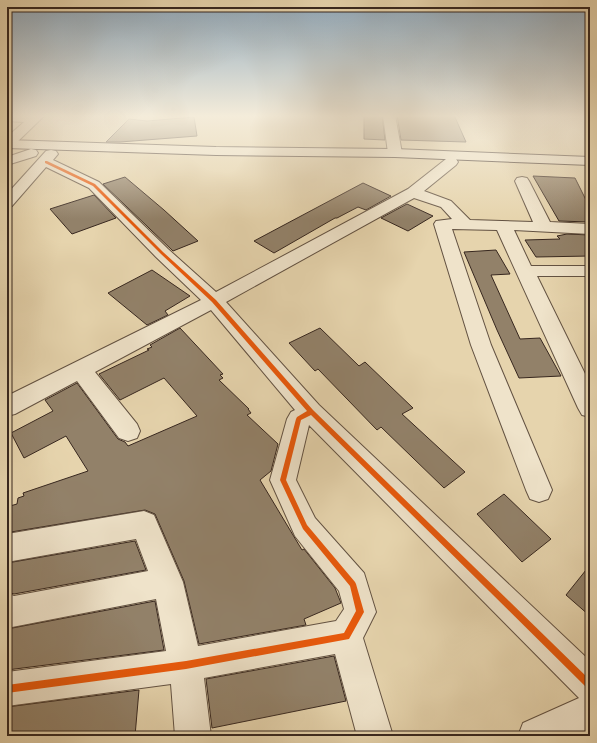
<svg xmlns="http://www.w3.org/2000/svg" width="597" height="743" viewBox="0 0 597 743" font-family="Cardo,serif">
  <style>
    .building { fill: #928169; stroke: #37271f }
    .lines { fill: none; stroke-linecap: round; stroke-linejoin: round }
    .street-casing { stroke: #635242; stroke-width: 2 }
    .secondary-casing { stroke: #37271f; stroke-width: 2 }
    .street { fill: #efe3ca; fill-rule: evenodd }
    .secondary { fill: #efe3ca; fill-rule: evenodd }
    .cycleway-casing { stroke: #efe3ca; stroke-width: 3 }
    .cycleway { fill: #e8590c; fill-rule: evenodd }
  </style>
  <rect width="100%" height="100%" fill="#e6d4ad"/>
  <filter id="stains"><feTurbulence type="fractalNoise" baseFrequency=".005" numOctaves="4"/><feColorMatrix values="0 0 0 0 .2 0 0 0 0 .09 0 0 0 0 .02 0 0 0 .5 -.17"/></filter>
  <radialGradient id="worn" r=".72"><stop offset=".6" stop-color="#630" stop-opacity="0"/><stop offset="1" stop-color="#630" stop-opacity=".3"/></radialGradient>
  <g class="building">
    <path d="M364,115H382L385,140L364,139Z"/>
    <path d="M397,115H454L466,142L401,140Z"/>
    <path d="M194,117L197,136L120,142H106L129,119L147,121Z"/>
    <path d="M533,176L575,178L590,208V222L559,221Z"/>
    <path d="M125,177L164,210L198,241L173,251L103,184Z"/>
    <path d="M363,183L391,196L366,210L358,207L337,218H335L274,253L254,241Z"/>
    <path d="M94,195L116,218L72,234L50,209Z"/>
    <path d="M407,204L433,216L408,231L381,218Z"/>
    <path d="M567,234L590,235V256L536,257L525,240L560,239L557,236Z"/>
    <path d="M496,250L510,274L491,275L520,339L540,338L561,376L519,378L497,330L464,252Z"/>
    <path d="M152,270L190,296L165,311L168,315L147,325L108,293Z"/>
    <path d="M180,328L223,374L220,375L223,378L219,380L249,409H248L251,413L247,415L278,444L271,471L260,480L302,550L304,549L335,588L341,603L304,619L306,625L199,644L184,581L155,514L145,510L11,532L10,506L17,504L18,498L24,496L23,493L88,471L66,436L24,458L11,433L53,411L45,400L77,383L118,439L125,442L128,446L197,416L164,378L120,400L99,374L149,350L147,349L152,347L150,345Z"/>
    <path d="M320,328L359,366L365,362L413,408L402,414L465,472L444,488L381,427L377,430L318,369L315,371L289,343Z"/>
    <path d="M504,494L551,539L522,562L477,514Z"/>
    <path d="M135,541L146,570L14,594L8,592L7,563Z"/>
    <path d="M590,565V616L566,595Z"/>
    <path d="M155,601L164,650L7,670V629Z"/>
    <path d="M334,656L346,701L212,728L206,679Z"/>
    <path d="M139,690L135,736H7V707Z"/>
  </g>
  <g class="lines">
    <g class="street-casing">
      <g id="street">
        <path d="M7,115H45L12,147L7,148V137L24,122L7,121Z"/>
        <path d="M383,115H395L402,153L400,156H390L388,153Z"/>
        <path d="M31,149L36,150L38,153L36,156L7,165V157Z"/>
        <path d="M51,150L56,151L58,154L53,160L99,182L168,249L216,292L408,189L446,159L451,158L456,159L458,162L456,165L424,191L451,201L470,220L533,222L515,181L517,178L522,177L527,178L529,181L550,222L590,224V234L514,230L531,266H590V276H537L590,384V417L582,415L578,408L497,230L452,229L491,345L552,490L548,499L539,502L530,499L526,490L471,345L434,224L436,221L452,219L441,207L414,198L226,302L319,405L590,661V729L576,736H518L523,723L579,698L309,425L296,480L315,518L364,573L376,612L363,638L393,736H357L335,654L204,678L211,736H175L171,684L7,706V672L166,651L156,599L7,628V593L14,596L148,571L136,539L7,562V534L144,511L154,515L183,582L198,646L336,621L344,609L339,591L295,536L270,480L287,419L291,412L295,410L211,310L95,372L137,424L140,431L137,438L128,441L119,438L77,381L15,414L7,416V396L201,300L156,257L89,188L46,167L12,206L7,208V194L46,151Z"/>
      </g>
    </g>
    <g class="secondary-casing">
      <path id="secondary" d="M7,140L216,147L395,149L590,157V165L395,157L216,155L7,148Z"/>
    </g>
    <use href="#street" class="street"/>
    <use href="#secondary" class="secondary"/>
    <g class="cycleway-casing">
      <path id="cycleway" d="M45,161H47L95,184L163,252L216,300L313,410L590,680V689L587,688L311,415L301,420L286,480L307,525L355,582L356,584L364,612L349,639L186,669L7,693V685L186,661L344,633L356,611L350,586L303,529L280,480L296,419L297,417L307,411L212,302L161,254L93,186L45,163Z"/>
    </g>
    <use href="#cycleway" class="cycleway"/>
  </g>
  <linearGradient id="sky" x2="0" y2="1"><stop stop-color="#8fa9bd"/><stop offset="0.53" stop-color="#f4ecda"/><stop offset="1" stop-color="#f4ecda" stop-opacity="0"/></linearGradient>
  <rect width="597" height="219" fill="url(#sky)"/>
  <rect width="597" height="743" fill="none" stroke="#e6d4ad" stroke-width="24"/>
  <rect x="8" y="8" width="581" height="727" fill="none" stroke="#37271f" stroke-width="2"/>
  <rect x="12" y="12" width="573" height="719" fill="none" stroke="#37271f"/>
  <rect width="100%" height="100%" filter="url(#stains)"/>
  <rect width="100%" height="100%" fill="url(#worn)"/>
</svg>
